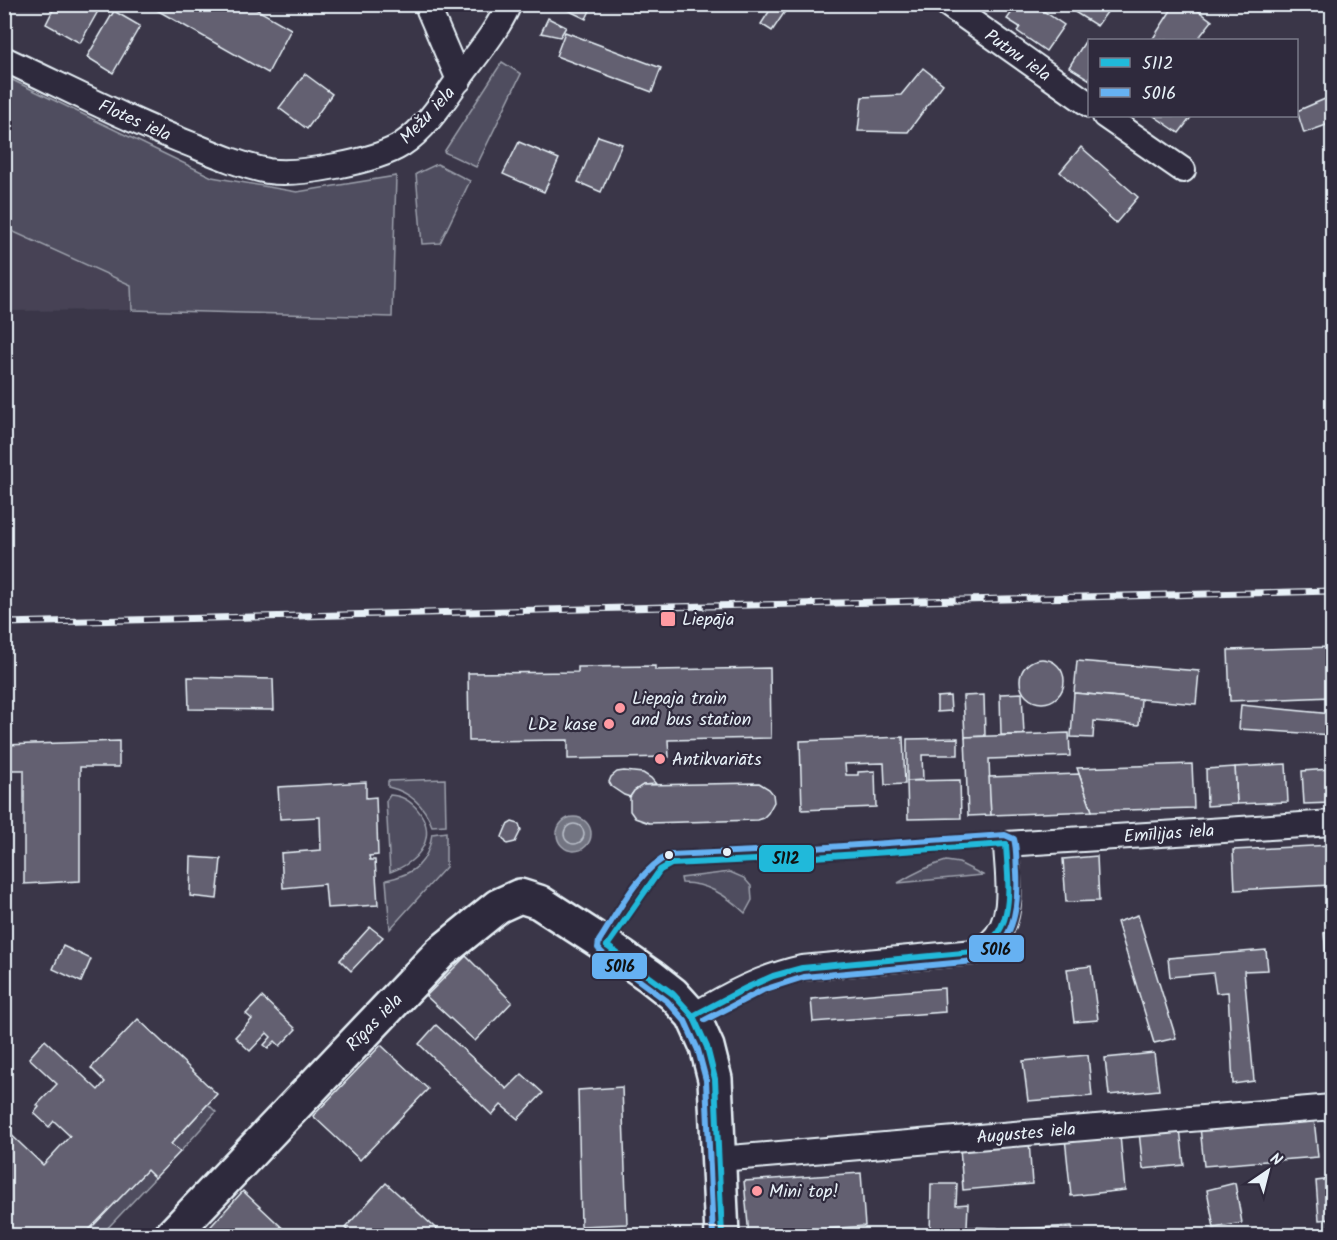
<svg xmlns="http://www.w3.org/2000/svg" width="1337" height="1240" viewBox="0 0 1337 1240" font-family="Kalam,sans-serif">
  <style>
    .built { fill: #464354 }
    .green { fill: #504e5f; stroke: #9ca0ac; stroke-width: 1.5 }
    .water { fill: #737482; stroke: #a2a6b1; stroke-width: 1.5 }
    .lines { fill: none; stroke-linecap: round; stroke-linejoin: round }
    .shore { stroke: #b9bfc9; stroke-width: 1.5 }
    .building { fill: #636171; stroke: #e8f1f8; stroke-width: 1.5 }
    .street-casing { stroke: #e8f1f8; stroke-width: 28 }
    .secondary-casing { stroke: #e8f1f8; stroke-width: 38 }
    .street { stroke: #2f2a3d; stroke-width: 24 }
    .secondary { stroke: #2f2a3d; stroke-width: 33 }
    .rail-casing { stroke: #e8f1f8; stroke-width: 7 }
    .rail { stroke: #2f2a3d; stroke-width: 4.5; stroke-dasharray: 14; stroke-linecap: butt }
    .bus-1-casing { stroke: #2f2a3d; stroke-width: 10 }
    .bus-2-casing { stroke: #2f2a3d; stroke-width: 10 }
    .bus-1 { stroke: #20b9da; stroke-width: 6 }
    .bus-2 { stroke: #66b1f2; stroke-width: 6 }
    .poi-dot { fill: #ff9aa2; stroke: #2f2a3d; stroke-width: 2 }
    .bus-dot { fill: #e8f1f8; stroke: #2f2a3d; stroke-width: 2 }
    .labels { text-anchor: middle; stroke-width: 4.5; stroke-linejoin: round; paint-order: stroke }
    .street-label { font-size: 18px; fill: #e8f1f8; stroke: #2f2a3d }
    .poi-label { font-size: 18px; fill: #e8f1f8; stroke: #2f2a3d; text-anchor: start }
    .line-badge { stroke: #2f2a3d; stroke-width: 2 }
    .pale-badge-label { font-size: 16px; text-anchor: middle; font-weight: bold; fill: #111 }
  </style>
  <rect width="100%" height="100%" fill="#3a3648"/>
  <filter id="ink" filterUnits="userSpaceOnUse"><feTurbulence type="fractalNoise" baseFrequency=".0167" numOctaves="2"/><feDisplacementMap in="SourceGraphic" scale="12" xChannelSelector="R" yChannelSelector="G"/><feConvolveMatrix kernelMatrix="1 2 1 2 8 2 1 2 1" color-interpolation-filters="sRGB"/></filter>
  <g filter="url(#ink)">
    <path class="built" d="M4,228L131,285L132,310L5,311Z"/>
    <g class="green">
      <path d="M502,62L521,74L476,167L444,152Z"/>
      <path d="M4,76L212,177L297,192L396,176L392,317L132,310L131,285L5,228Z"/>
      <path d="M437,164L470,181L440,243L422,244L416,174Z"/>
      <path d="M445,779L446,825L432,826C424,804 410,792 388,787V781Z"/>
      <path d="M390,795C412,796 432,820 425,842C420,857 405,867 390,872L386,801Z"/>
      <path d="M446,832V867L390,929L386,880C415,874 428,863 432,834Z"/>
      <path d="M946,861L959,863L983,875L898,883C914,873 928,866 946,861Z"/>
      <path d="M730,872L744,878L751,886L752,900L745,913C726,895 707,883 682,883L681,878Z"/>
      <path d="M208,1104L216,1112L180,1152L171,1144Z"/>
      <path d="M147,1170L155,1178L101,1235H91L87,1232Z"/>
    </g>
    <circle class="water" cx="574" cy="834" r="17"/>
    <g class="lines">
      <circle class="shore" cx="574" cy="834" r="10"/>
    </g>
    <g class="building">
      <path d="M56,4H102L80,43L46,24Z"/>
      <path d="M146,4H247L291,29L268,73Z"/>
      <path d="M555,4H593L586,19Z"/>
      <path d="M774,4H790L772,31L761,24Z"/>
      <path d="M1027,4H1033L1064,25L1046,51L1017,31L1020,27L1007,19L1017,5L1023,10Z"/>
      <path d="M1077,4H1113L1097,26L1073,11Z"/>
      <path d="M1175,4H1189L1212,21L1197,40H1152Z"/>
      <path d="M114,11L140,26L113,73L87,57Z"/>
      <path d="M548,18L566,27L560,37L541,33Z"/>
      <path d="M565,32L661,68L652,92L556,56Z"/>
      <path d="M1086,40L1090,42V80L1069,67Z"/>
      <path d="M923,68L943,84L908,132L858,131L862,97L901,95Z"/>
      <path d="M305,74L332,94L307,129L279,108Z"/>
      <path d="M1332,96V123L1304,133L1297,111Z"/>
      <path d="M1154,116H1192L1179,133Z"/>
      <path d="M598,136L622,144L601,192L578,182Z"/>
      <path d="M519,142L559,159L544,192L503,174Z"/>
      <path d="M1081,147L1138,197L1116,223L1060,172Z"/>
      <path d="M1332,647V697L1230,701L1228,650Z"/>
      <circle cx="1042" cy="681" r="22"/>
      <path d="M1077,661L1199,671L1196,704L1074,693Z"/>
      <path d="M655,666V670L770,668L771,738L668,740L669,757L568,759V740L469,741L468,673L578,672V667Z"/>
      <path d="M188,677L273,679L274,710L189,709Z"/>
      <path d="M1022,693L1024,735H1001L1000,694Z"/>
      <path d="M1074,693L1141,699L1139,725L1094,721L1093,738L1071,737Z"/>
      <path d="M984,695L985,736L965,737L963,696Z"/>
      <path d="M950,696L951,711L937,712V697Z"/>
      <path d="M1241,705L1332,714V735L1239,729Z"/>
      <path d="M1069,733L1070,756L989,759L991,815L968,816L965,737Z"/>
      <path d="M903,737L905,784L885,785L884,763L845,764L846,775H858V772L875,771L876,807L802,810L800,741Z"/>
      <path d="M958,738V755H922L923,780L907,781V739Z"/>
      <path d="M119,741V767H80V881L24,884V770H4V745Z"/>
      <path d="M1329,756H1332V803Z"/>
      <path d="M1192,764L1194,808L1092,811L1077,768Z"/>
      <path d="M1286,764L1288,802L1237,804L1235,767Z"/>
      <path d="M1235,767L1237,804L1207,806L1206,769Z"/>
      <path d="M1330,769L1332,803L1304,804L1302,771Z"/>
      <path d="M624,771L643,773L651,778L656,784L643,785L634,791L630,797L624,795L612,787L609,782L611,777L617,772Z"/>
      <path d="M1079,774L1092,811L991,815L989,777Z"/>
      <path d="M960,780L961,818L908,819L907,781Z"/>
      <path d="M366,782V798L376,797L378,855L369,856L370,860H375L378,905L327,908L325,884L283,888L281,853L321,850L320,817L280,819L278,787Z"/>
      <path d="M759,783L769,789L773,794L774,802L768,813L763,818L757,820L649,823L635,818L630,811V797L634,791L643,785Z"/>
      <path d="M512,822L519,824L521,830L515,842L507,844L502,837L507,825Z"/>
      <path d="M1332,845V885L1235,890L1233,850Z"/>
      <path d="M1097,856L1099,901L1066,902L1063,859Z"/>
      <path d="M191,857L221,859L217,899L190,896Z"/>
      <path d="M1138,915L1176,1038L1154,1043L1117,922Z"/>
      <path d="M370,927L383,937L351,971L340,960Z"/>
      <path d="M1332,932V977H1328L1324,933Z"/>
      <path d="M63,946L91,959L81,982L53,969Z"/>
      <path d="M1266,950L1268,970L1244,971L1254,1081L1233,1084L1228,992L1216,993L1213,973L1170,977L1168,958Z"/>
      <path d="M466,956L512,1002L475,1041L426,996Z"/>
      <path d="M1091,966L1098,1020L1074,1022L1067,969Z"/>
      <path d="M944,988L945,1012L813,1022L811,999Z"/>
      <path d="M262,997L296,1029L280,1046L275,1041L268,1048L264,1045L271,1037L267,1033L250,1051L235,1037L252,1019L246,1014Z"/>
      <path d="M138,1019L217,1094L171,1144L180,1152L155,1178L147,1170L87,1232L91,1236H4V1212L9,1207L4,1203V1128L43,1165L70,1136L54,1121L49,1127L34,1113L39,1107L37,1105L57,1084L29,1058L45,1040L98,1090L105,1082L91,1068Z"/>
      <path d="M436,1025L507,1089L522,1074L543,1093L518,1119L501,1105L492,1115L419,1044Z"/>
      <path d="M381,1045L428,1089L360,1160L313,1116Z"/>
      <path d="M1154,1053L1159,1090L1109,1095L1105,1058Z"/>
      <path d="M1088,1055L1092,1096L1028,1101L1023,1061Z"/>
      <path d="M622,1087L627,1224L581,1226L578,1090Z"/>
      <path d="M1314,1119L1318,1157L1204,1166L1200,1127Z"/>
      <path d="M1180,1128L1184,1165L1143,1169L1139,1132Z"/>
      <path d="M1120,1135L1125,1190L1071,1196L1065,1138Z"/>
      <path d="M1029,1141L1032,1184L963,1190L960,1147Z"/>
      <path d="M861,1173L865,1226L789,1232V1236H749L744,1181Z"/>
      <path d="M1332,1179V1219L1319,1220L1316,1181Z"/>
      <path d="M386,1183L444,1236H353L345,1228Z"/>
      <path d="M1235,1183L1242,1223L1214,1228L1207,1190Z"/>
      <path d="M931,1184H957L956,1205L968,1204L967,1227L997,1228V1236H930Z"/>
      <path d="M243,1191L291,1236H202Z"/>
      <path d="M1072,1226L1073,1236H1019V1229Z"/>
      <path d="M917,1231V1236H874Z"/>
    </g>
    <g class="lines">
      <g class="street-casing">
        <g id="street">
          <path d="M429,4V10L459,80"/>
          <path d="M947,4L1090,105"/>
          <path d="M4,59C68,89 130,121 195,146C219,156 243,166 268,171C298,176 376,161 401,145C426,129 444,100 461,76C478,53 497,31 509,4"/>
          <path d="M1105,116L1183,170"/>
          <path d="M693,1016C728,995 762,977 802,968L974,952C979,950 986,947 990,943C1017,920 1007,875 1006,844L1332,823"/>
          <path d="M719,1159L1332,1107"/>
        </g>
      </g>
      <g class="secondary-casing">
        <path id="secondary" d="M171,1236L440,953L498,906L520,896L539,902L607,946L650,976L673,994L693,1016L707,1047L715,1079L722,1236"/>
      </g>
      <use href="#street" class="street"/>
      <use href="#secondary" class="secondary"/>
      <g class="rail-casing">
        <path id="rail" d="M4,623L1332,591"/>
      </g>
      <use href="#rail" class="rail"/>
      <g class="bus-1-casing">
        <g id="bus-1">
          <path d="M607,946L660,870L671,864L800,858L1006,844"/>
          <path d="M607,946L673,994L693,1016L707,1047L715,1079L722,1236"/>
          <path d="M693,1016L746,988L773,976L802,968L974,952C1018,934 1008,883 1006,844"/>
        </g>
      </g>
      <g class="bus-2-casing">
        <path id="bus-2" d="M705,1020L763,990L804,977L975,961C1014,949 1019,908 1017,872C1016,861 1017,849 1014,839L1005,835L799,849L670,855C639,868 617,914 599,941L598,948L602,953L667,1001L685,1021L698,1050L706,1080L713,1236"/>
      </g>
      <use href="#bus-1" class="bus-1"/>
      <use href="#bus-2" class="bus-2"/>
    </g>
  </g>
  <g class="poi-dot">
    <rect x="660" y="611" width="16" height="16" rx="3"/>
    <circle cx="620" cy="708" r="6"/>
    <circle cx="609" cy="724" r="6"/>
    <circle cx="660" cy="759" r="6"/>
    <circle cx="757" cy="1191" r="6"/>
  </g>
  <g class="bus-dot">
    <circle cx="727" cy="852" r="5"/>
    <circle cx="669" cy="855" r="5"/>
  </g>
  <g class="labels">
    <g class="street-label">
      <text transform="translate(1018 55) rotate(35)" y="6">Putnu iela</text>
      <text transform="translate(427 115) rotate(-47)" y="6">Mežu iela</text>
      <text transform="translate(135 120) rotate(24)" y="6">Flotes iela</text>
      <text transform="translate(1169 833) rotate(-4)" y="6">Emīlijas iela</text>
      <text transform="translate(374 1022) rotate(-46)" y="6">Rīgas iela</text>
      <text transform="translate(1026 1133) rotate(-5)" y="6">Augustes iela</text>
    </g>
    <g class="poi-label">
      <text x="682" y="625">Liepāja</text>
      <text x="632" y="704">Liepaja train<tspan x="632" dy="21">and bus station</tspan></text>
      <text x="597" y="730" text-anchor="end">LDz kase</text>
      <text x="672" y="765">Antikvariāts</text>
      <text x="769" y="1197">Mini top!</text>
    </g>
  </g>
  <g class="line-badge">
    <rect x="758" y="844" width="57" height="29" rx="6" fill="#20b9da"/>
    <rect x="968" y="934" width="57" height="29" rx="6" fill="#66b1f2"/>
    <rect x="591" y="952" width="57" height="28" rx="6" fill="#66b1f2"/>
  </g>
  <g class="pale-badge-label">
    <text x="786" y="864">5112</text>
    <text x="996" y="955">5016</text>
    <text x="620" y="972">5016</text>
  </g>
  <rect width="1337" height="1240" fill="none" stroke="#2f2a3d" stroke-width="24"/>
  <rect x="12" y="12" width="1313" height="1216" fill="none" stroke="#e8f1f8" stroke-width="2" filter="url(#ink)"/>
  <rect x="1088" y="39" width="210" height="78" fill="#2f2a3d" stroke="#797a88" stroke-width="1.5"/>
  <rect x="1100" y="58" width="30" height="9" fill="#20b9da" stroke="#797a88" stroke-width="1.5"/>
  <text x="1142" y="69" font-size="18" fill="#e8f1f8">5112</text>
  <rect x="1100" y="88" width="30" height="9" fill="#66b1f2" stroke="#797a88" stroke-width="1.5"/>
  <text x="1142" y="99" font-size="18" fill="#e8f1f8">5016</text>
  <g transform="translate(1268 1171) rotate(35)" stroke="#2f2a3d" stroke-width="4.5" paint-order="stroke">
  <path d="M0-4.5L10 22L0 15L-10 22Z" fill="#e8f1f8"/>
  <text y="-9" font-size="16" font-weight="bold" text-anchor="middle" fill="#e8f1f8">N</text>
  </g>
</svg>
